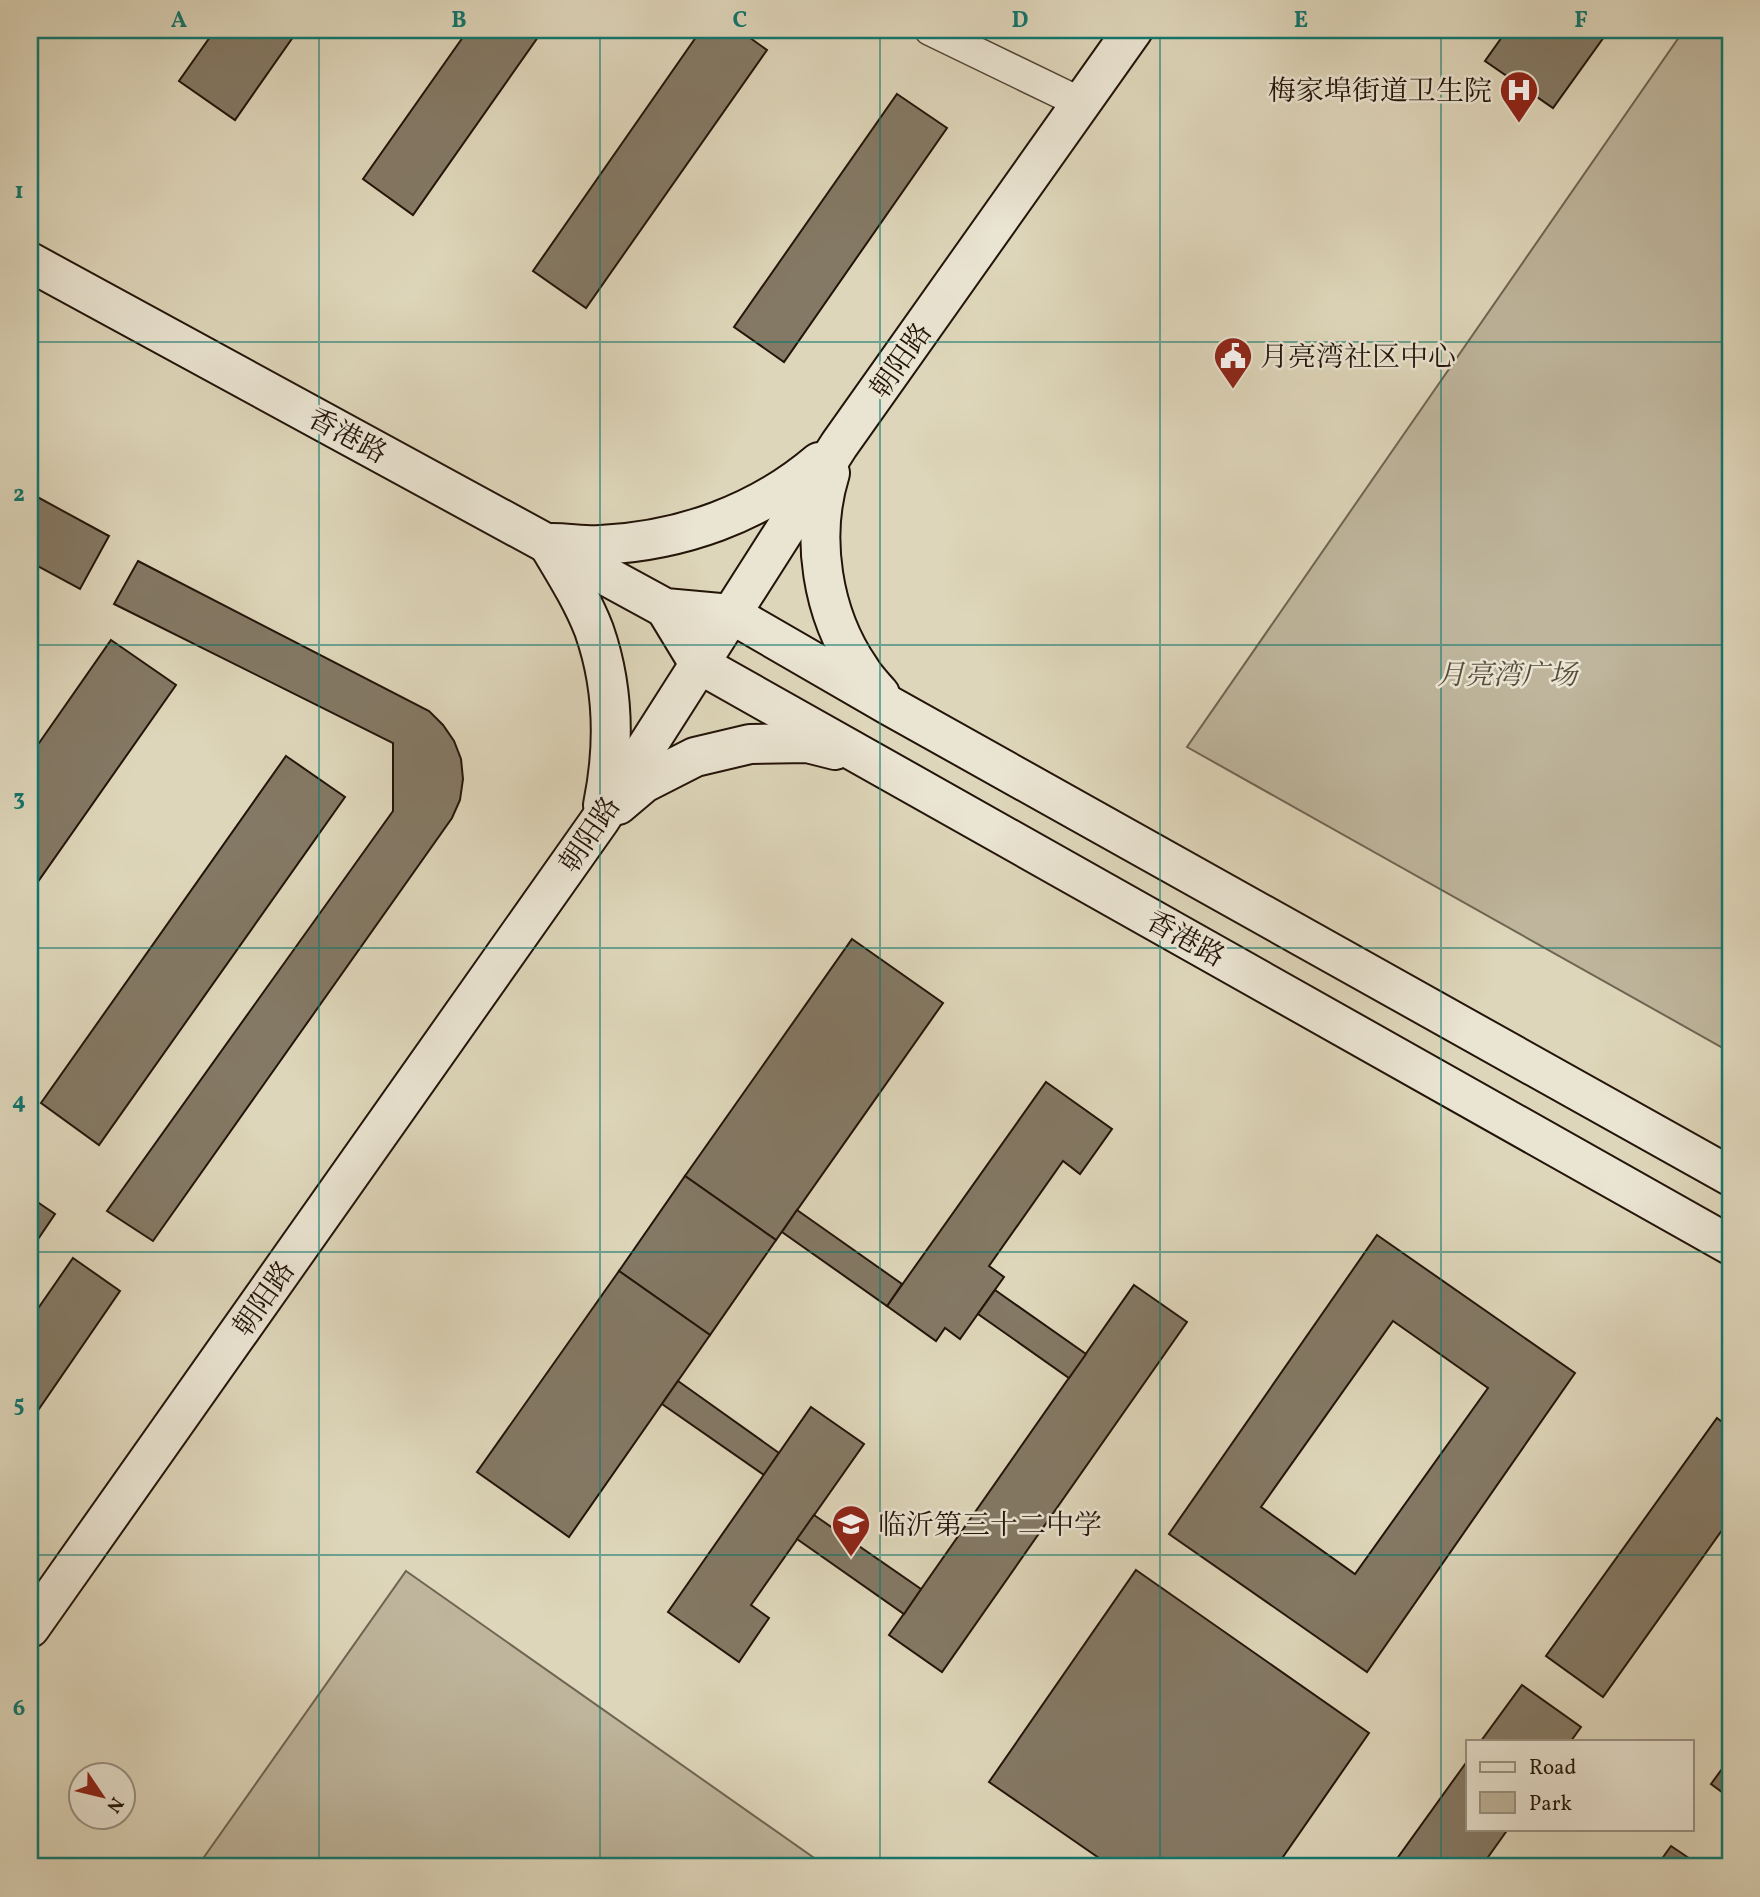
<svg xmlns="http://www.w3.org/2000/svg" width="1760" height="1897" viewBox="0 0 1760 1897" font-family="Vollkorn,'Noto Serif SC',serif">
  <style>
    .green { fill: #beb59c; stroke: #706452; stroke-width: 2 }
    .building { fill: #847965; stroke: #231409; stroke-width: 2; fill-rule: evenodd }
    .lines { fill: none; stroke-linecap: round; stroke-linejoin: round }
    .street-casing { stroke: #524435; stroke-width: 33 }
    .secondary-casing { stroke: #231409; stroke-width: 42 }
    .street { stroke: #eae4d2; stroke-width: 30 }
    .secondary { stroke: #eae4d2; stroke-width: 38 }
    .grid { fill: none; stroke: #0f766e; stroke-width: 2; stroke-opacity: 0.55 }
    .labels { text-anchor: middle; stroke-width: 5; stroke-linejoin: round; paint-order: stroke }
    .poi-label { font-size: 28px; fill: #231409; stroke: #eae4d2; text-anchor: start }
    .street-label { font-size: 28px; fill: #231409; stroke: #eae4d2 }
    .park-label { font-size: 28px; font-style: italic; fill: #594c3c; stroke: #eae4d2 }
    .neatline { fill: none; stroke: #0f766e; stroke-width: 2.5 }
    .grid-label { font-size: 23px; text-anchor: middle; font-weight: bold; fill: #0f766e }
  </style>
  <rect width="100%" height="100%" fill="#ded6ba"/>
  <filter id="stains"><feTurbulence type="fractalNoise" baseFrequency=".00286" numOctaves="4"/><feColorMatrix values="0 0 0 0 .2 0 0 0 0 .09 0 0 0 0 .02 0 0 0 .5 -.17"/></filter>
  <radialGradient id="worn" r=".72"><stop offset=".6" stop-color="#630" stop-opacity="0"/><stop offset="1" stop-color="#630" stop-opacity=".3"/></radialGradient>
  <g class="green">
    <path d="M1684,30H1730V1052L1187,747Z"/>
    <path d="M406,1571L827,1867H197Z"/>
  </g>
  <g class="building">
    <path d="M215,30H298L235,120L179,81Z"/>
    <path d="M468,30H543L413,215L363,179Z"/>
    <path d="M701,30H739L767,50L586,308L533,271Z"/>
    <path d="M1507,30H1609L1553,108L1485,61Z"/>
    <path d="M897,94L947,128L784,362L734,327Z"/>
    <path d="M30,493L109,536L80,589L30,562Z"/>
    <path d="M138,561L429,711L443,725L454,741L461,759L463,779L460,800L452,818L153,1241L107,1211L393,811V743L114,604Z"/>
    <path d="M111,640L176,685L30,893V756Z"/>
    <path d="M286,756L345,797L99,1145L41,1103Z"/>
    <path d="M852,939L943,1003L776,1240L685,1176Z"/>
    <path d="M1046,1082L1112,1129L1080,1174L1063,1161L989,1266L1004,1277L960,1339L945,1328L936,1341L887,1306Z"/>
    <path d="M685,1176L776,1240L710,1335L619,1271Z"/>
    <path d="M30,1197L55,1214L30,1251Z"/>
    <path d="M797,1210L902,1284L887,1306L782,1232Z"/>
    <path d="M1377,1235L1575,1373L1367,1672L1169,1534ZM1393,1321L1488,1388L1355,1574L1261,1507Z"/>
    <path d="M73,1258L120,1291L30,1422V1320Z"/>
    <path d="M619,1271L710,1335L569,1537L477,1472Z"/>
    <path d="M1134,1285L1187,1322L942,1672L889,1635Z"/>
    <path d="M995,1290L1086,1354L1069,1378L978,1314Z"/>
    <path d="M678,1381L779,1453L764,1475L662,1404Z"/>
    <path d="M811,1407L864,1444L751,1605L769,1618L739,1662L668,1612Z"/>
    <path d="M1717,1418L1730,1428V1519L1603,1697L1546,1656Z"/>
    <path d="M814,1515L921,1589L904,1614L797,1539Z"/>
    <path d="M1136,1570L1369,1733L1276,1867H1112L989,1782Z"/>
    <path d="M1522,1685L1581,1727L1571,1741H1481Z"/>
    <path d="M1730,1758V1798L1711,1784Z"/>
    <path d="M1468,1760V1829H1508L1481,1867H1391Z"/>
    <path d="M1671,1846L1702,1867H1656Z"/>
  </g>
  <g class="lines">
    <g class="street-casing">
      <path id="street" d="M930,30L1081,103"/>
    </g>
    <g class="secondary-casing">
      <g id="secondary">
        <path d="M30,262L665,608L731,614L890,706L1730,1176"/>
        <path d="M830,473C810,537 822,614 860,669C865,678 873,686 880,694"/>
        <path d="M553,543C569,543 585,546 601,545C681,541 758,514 819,462"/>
        <path d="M548,544C564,571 582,599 594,630C614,687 615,746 603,805"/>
        <path d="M665,608L699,664L1730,1245"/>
        <path d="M618,805L644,783L695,757L750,744L807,743L835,750"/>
        <path d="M30,1628L600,820L839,445L1133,30"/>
      </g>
    </g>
    <use href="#street" class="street"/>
    <use href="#secondary" class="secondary"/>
  </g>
  <path class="grid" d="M319,30V1867M600,30V1867M880,30V1867M1160,30V1867M1441,30V1867M30,342H1730M30,645H1730M30,948H1730M30,1252H1730M30,1555H1730"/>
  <defs>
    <g id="hospital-pin" transform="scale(2.0125)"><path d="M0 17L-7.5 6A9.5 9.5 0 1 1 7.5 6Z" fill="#8f2418" stroke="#eae4d2"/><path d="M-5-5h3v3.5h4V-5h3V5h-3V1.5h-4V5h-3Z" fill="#fff"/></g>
    <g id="civic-pin" transform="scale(2.0125)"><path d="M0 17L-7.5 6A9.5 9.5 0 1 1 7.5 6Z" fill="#8f2418" stroke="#eae4d2"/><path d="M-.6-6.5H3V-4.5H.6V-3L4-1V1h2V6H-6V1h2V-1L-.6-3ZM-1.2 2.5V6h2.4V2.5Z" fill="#fff"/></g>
    <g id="school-pin" transform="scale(2.0125)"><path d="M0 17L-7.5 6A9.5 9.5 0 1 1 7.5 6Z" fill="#8f2418" stroke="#eae4d2"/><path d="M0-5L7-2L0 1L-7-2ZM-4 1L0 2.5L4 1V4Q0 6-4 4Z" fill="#fff"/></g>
  </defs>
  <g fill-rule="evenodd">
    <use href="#hospital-pin" x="1519" y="90"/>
    <use href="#civic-pin" x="1233" y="356"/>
    <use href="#school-pin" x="851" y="1524"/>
  </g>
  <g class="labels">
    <g class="poi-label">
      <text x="1492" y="100" text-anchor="end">梅家埠街道卫生院</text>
      <text x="1260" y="366">月亮湾社区中心</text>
      <text x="878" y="1534">临沂第三十二中学</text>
    </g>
    <g class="street-label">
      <text transform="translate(900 360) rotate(-55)" y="10">朝阳路</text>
      <text transform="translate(348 435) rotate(28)" y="10">香港路</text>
      <text transform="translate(589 834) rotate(-56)" y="10">朝阳路</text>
      <text transform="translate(1186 938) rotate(29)" y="10">香港路</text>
      <text transform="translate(263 1298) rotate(-55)" y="10">朝阳路</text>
    </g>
    <g class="park-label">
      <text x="1507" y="684">月亮湾广场</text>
    </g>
  </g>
  <rect width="1760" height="1897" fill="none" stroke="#ded6ba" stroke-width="77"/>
  <rect x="1466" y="1740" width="228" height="91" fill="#eae4d2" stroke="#9a9182" stroke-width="2"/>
  <rect x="1480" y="1762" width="35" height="10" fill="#eae4d2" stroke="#9a9182" stroke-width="2"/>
  <text x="1529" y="1774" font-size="21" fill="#231409">Road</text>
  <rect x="1480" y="1792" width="35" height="21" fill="#beb59c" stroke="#9a9182" stroke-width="2"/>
  <text x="1529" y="1810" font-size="21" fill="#231409">Park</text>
  <g transform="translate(102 1796) rotate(125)"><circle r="33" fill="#eae4d2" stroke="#9a9182" stroke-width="2"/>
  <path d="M0-5L12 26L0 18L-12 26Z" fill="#8f2418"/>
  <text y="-10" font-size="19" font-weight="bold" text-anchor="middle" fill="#231409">N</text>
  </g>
  <rect x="38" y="38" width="1684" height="1820" class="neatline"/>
  <g class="grid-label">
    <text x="179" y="27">A</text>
    <text x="459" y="27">B</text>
    <text x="740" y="27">C</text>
    <text x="1020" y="27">D</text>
    <text x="1301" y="27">E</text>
    <text x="1581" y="27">F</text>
    <text x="19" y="198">1</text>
    <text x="19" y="501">2</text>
    <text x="19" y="805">3</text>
    <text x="19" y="1108">4</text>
    <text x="19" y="1411">5</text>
    <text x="19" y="1715">6</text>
  </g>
  <rect width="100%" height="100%" filter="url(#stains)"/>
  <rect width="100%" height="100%" fill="url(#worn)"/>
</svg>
